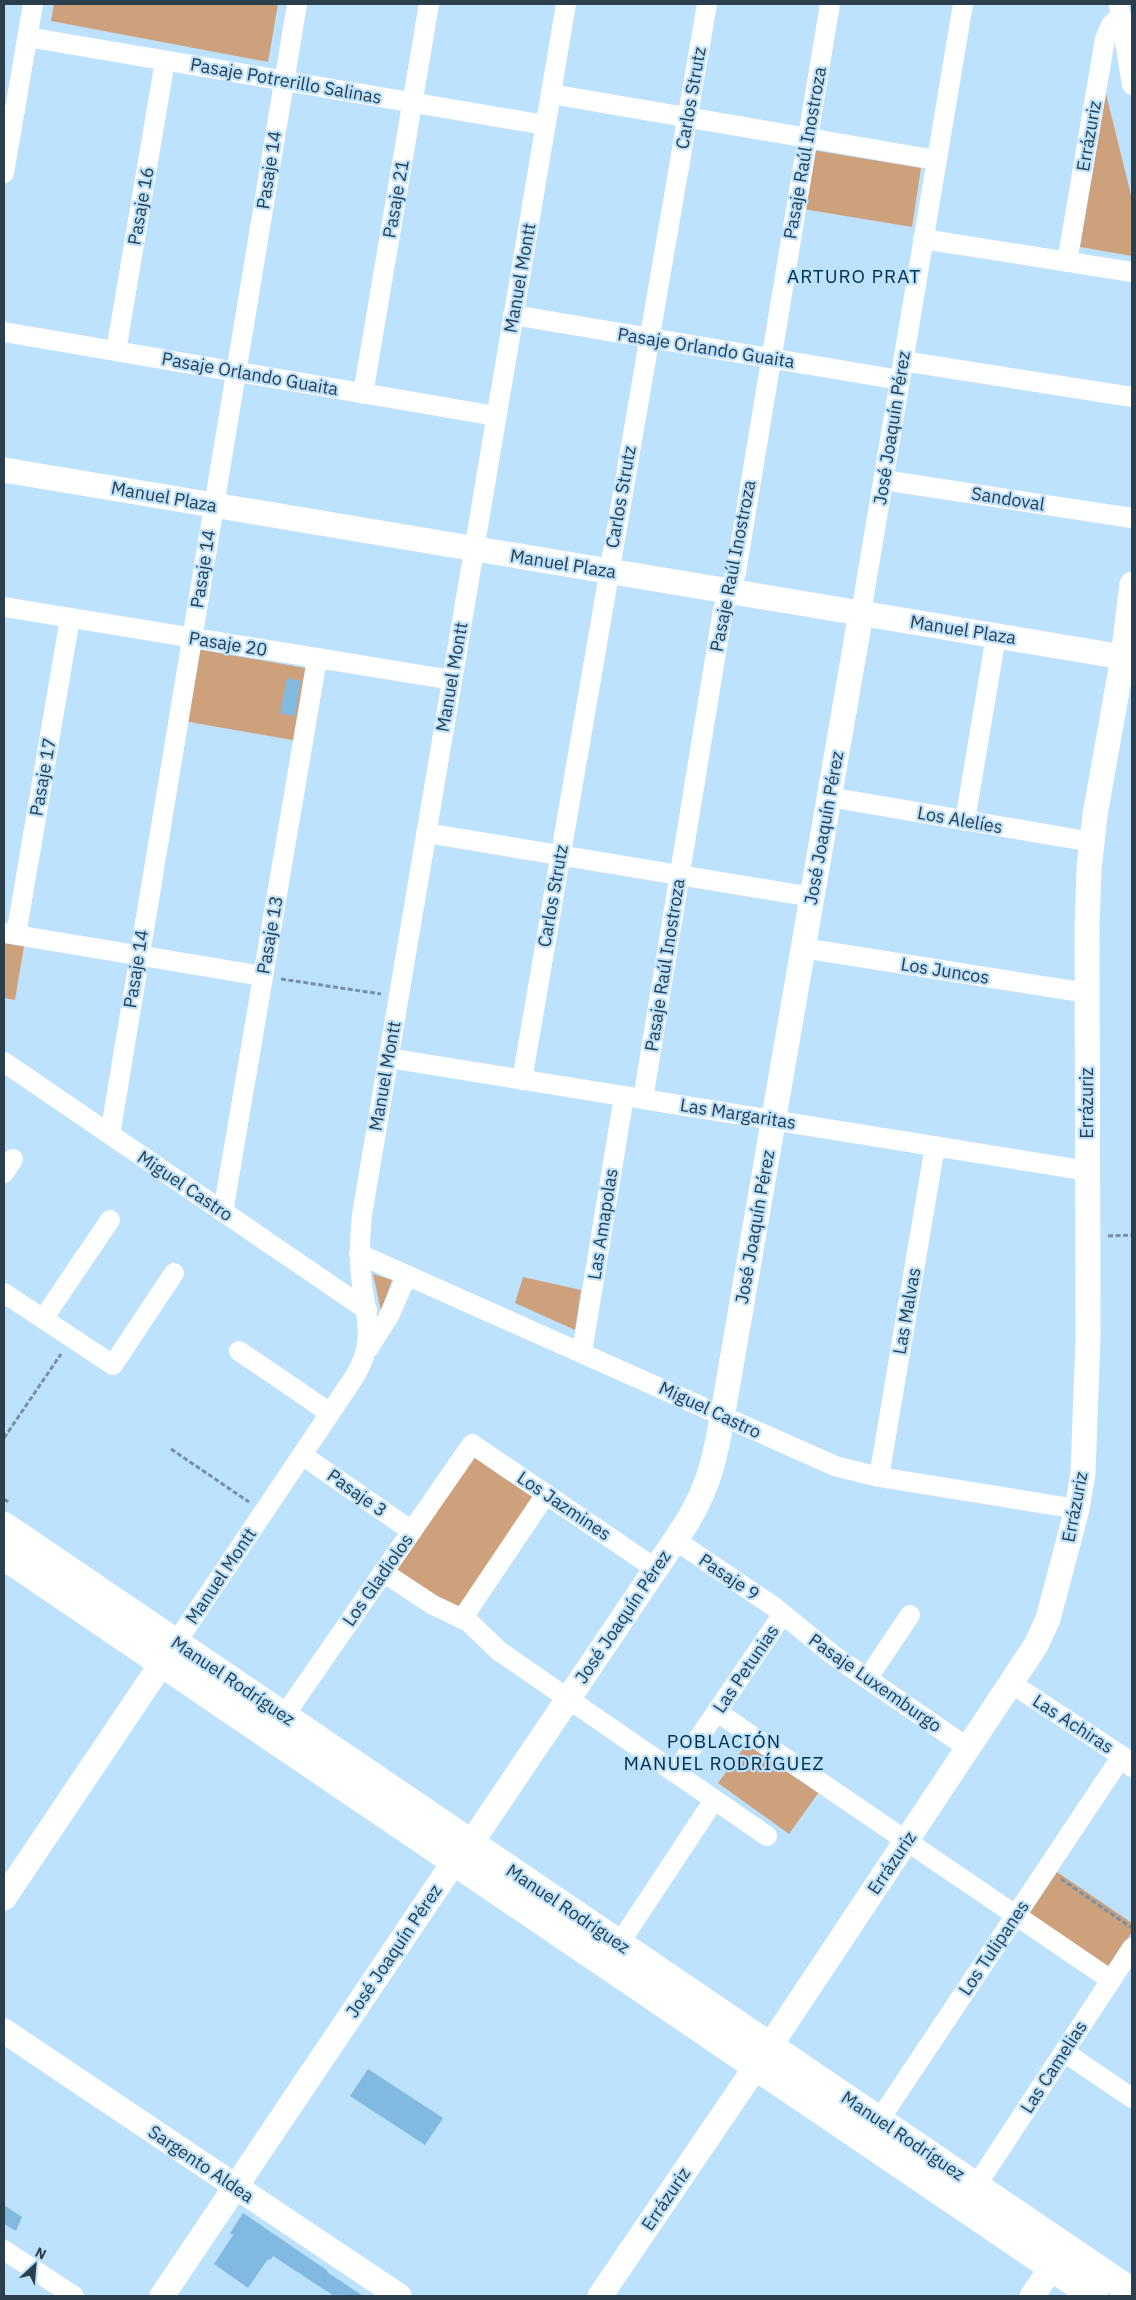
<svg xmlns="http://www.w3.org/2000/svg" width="1136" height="2300" viewBox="0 0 1136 2300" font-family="'IBM Plex Sans',sans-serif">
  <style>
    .green { fill: #cea17d }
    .building { fill: #82b9e0 }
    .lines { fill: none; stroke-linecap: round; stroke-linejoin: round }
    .path { stroke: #7591a5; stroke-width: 3; stroke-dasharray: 5 2.5; stroke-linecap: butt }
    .minor { stroke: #fff; stroke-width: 20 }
    .tertiary { stroke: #fff; stroke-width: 25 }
    .secondary { stroke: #fff; stroke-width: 28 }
    .labels { text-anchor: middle; stroke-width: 4.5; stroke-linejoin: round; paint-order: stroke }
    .street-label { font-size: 18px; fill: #2b3e4b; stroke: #bde2fd }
    .neighbourhood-label { font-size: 19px; letter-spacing: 1px; fill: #002f49; stroke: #bde2fd }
  </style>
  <rect width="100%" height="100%" fill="#bde2fd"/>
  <g class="green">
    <path d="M54,4H278L268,62L51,21Z"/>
    <path d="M1106,94L1132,199V256L1080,247Z"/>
    <path d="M812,150L921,168L912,227L803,209Z"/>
    <path d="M196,649L311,669L298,741L184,721Z"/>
    <path d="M4,942L24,946L15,1000L4,998Z"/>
    <path d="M373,1274L392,1280L381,1311Z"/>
    <path d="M523,1277L581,1290L575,1330L515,1303Z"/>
    <path d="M476,1453L539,1497L457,1615L394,1572Z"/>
    <path d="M748,1742L819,1792L789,1834L718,1783Z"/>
    <path d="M1057,1872L1132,1923V1932L1107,1969L1029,1914Z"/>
  </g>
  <g class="building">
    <path d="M287,678L301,681L295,716L280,713Z"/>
    <path d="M368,2069L443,2118L425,2145L350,2096Z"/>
    <path d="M4,2205L22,2217L16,2231L4,2224Z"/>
    <path d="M243,2213L328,2271L327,2272L363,2296H334L273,2256L270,2260L268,2259L248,2288L214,2264L233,2235L230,2233Z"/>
  </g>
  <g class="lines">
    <g class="path">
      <path d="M281,979L381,994"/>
      <path d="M1108,1236L1132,1235"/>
      <path d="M4,1438L61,1354"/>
      <path d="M171,1449L249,1502"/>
      <path d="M4,1499L10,1503"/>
      <path d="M1061,1879L1132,1928"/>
    </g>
    <g class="minor">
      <path d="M1119,5L1132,85"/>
      <path d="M27,37L545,125"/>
      <path d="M551,94L936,160"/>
      <path d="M4,173L33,4"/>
      <path d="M923,239L1132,272"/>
      <path d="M1067,262L1105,39L1111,25L1121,16"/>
      <path d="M513,315L900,380"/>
      <path d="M4,332L496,416"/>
      <path d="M116,351L165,61"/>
      <path d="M903,361L1132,397"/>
      <path d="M363,394L429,4"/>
      <path d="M883,480L1132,518"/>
      <path d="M4,607L452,680"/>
      <path d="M861,613L963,4"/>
      <path d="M829,797L1092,842"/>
      <path d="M965,821L996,636"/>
      <path d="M426,833L812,897"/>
      <path d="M4,933L263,976"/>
      <path d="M16,935L70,618"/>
      <path d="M803,948L1087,993"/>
      <path d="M388,1058L1088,1171"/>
      <path d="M4,1062L367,1310"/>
      <path d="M522,1080L707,4"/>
      <path d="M643,1099L723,610L736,572L830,4"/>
      <path d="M110,1135L297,4"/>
      <path d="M4,1173L13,1159"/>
      <path d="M223,1212L317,659"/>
      <path d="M359,1254L835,1466L879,1477L1077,1509"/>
      <path d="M4,1293L113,1365L174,1273"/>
      <path d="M43,1319L110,1220"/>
      <path d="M368,1349L389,1316L407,1275"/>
      <path d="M239,1351L330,1413"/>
      <path d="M582,1352L624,1096"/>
      <path d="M302,1455L412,1531"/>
      <path d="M879,1477L935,1146"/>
      <path d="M675,1540L773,1606L833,1655L968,1748"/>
      <path d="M383,1572L433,1605L469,1622L499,1651L767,1836"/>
      <path d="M462,1619L546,1494"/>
      <path d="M169,1653L355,1376C377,1339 365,1316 361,1276C359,1255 360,1235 362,1215L566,4"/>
      <path d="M867,1679L910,1615"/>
      <path d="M1011,1683L1122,1756L1132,1767"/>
      <path d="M717,1712L1111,1980"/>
      <path d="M284,1716L472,1444L656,1569"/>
      <path d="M675,1773L783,1614"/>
      <path d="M619,1944L714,1800"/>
      <path d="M1064,2052L1132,2098"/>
      <path d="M872,2131L1122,1756"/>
      <path d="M976,2186L1132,1948"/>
      <path d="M4,2250L74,2296"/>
    </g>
    <g class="tertiary">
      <path d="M4,470L1123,657"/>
      <path d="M4,1898L162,1663"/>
      <path d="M4,2031L399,2296"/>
      <path d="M162,2296L454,1862L471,1843L686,1524C712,1482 717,1448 725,1401L861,613"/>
      <path d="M600,2296L770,2046L1011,1683L1036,1645L1048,1619L1077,1509L1083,1473L1088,1337L1087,927L1089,869L1095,815L1123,657L1132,584"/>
      <path d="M1032,2296L1063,2251"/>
    </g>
    <g class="secondary">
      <path d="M4,1526L1132,2292"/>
      <path d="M4,1556L1094,2296"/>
    </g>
  </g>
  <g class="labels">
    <g class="street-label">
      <text transform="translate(286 81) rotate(10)" y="6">Pasaje Potrerillo Salinas</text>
      <text transform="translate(691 98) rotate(-80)" y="6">Carlos Strutz</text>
      <text transform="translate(1089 136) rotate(-80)" y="6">Errázuriz</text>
      <text transform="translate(805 153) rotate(-80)" y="6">Pasaje Raúl Inostroza</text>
      <text transform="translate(269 170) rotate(-81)" y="6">Pasaje 14</text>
      <text transform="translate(396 199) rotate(-80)" y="6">Pasaje 21</text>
      <text transform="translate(141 206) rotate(-80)" y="6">Pasaje 16</text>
      <text transform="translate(520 278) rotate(-80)" y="6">Manuel Montt</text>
      <text transform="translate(706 348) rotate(9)" y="6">Pasaje Orlando Guaita</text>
      <text transform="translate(250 374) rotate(10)" y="6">Pasaje Orlando Guaita</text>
      <text transform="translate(892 428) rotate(-81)" y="6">José Joaquín Pérez</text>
      <text transform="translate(164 497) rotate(10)" y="6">Manuel Plaza</text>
      <text transform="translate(621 497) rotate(-80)" y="6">Carlos Strutz</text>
      <text transform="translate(1008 499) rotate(9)" y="6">Sandoval</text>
      <text transform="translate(563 564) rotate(9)" y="6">Manuel Plaza</text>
      <text transform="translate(733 566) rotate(-79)" y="6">Pasaje Raúl Inostroza</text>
      <text transform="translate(203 569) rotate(-81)" y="6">Pasaje 14</text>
      <text transform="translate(963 630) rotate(9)" y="6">Manuel Plaza</text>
      <text transform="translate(228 644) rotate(9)" y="6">Pasaje 20</text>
      <text transform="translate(452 677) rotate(-80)" y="6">Manuel Montt</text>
      <text transform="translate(43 777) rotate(-80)" y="6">Pasaje 17</text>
      <text transform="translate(960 820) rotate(10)" y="6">Los Alelíes</text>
      <text transform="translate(824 828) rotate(-80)" y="6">José Joaquín Pérez</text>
      <text transform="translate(553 896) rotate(-80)" y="6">Carlos Strutz</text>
      <text transform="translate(270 935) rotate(-80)" y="6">Pasaje 13</text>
      <text transform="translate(665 965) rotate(-81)" y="6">Pasaje Raúl Inostroza</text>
      <text transform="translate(136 969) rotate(-81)" y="6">Pasaje 14</text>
      <text transform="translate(945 971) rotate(9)" y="6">Los Juncos</text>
      <text transform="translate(385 1076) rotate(-80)" y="6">Manuel Montt</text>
      <text transform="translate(1087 1103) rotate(-90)" y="6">Errázuriz</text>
      <text transform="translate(738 1114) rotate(9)" y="6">Las Margaritas</text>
      <text transform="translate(185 1186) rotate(34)" y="6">Miguel Castro</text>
      <text transform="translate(603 1224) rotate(-81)" y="6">Las Amapolas</text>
      <text transform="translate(755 1227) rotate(-80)" y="6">José Joaquín Pérez</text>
      <text transform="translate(907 1311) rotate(-80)" y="6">Las Malvas</text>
      <text transform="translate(710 1410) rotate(25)" y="6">Miguel Castro</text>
      <text transform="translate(357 1493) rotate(35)" y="6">Pasaje 3</text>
      <text transform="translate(564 1506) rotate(34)" y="6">Los Jazmines</text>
      <text transform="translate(1075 1507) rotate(-79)" y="6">Errázuriz</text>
      <text transform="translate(221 1576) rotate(-56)" y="6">Manuel Montt</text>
      <text transform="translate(729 1577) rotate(34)" y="6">Pasaje 9</text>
      <text transform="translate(378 1580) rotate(-55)" y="6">Los Gladiolos</text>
      <text transform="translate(623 1617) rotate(-56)" y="6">José Joaquín Pérez</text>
      <text transform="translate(746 1669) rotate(-56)" y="6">Las Petunias</text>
      <text transform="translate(233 1681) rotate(34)" y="6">Manuel Rodríguez</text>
      <text transform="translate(875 1683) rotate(35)" y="6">Pasaje Luxemburgo</text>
      <text transform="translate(1073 1724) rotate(33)" y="6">Las Achiras</text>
      <text transform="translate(892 1863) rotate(-56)" y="6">Errázuriz</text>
      <text transform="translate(568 1909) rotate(34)" y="6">Manuel Rodríguez</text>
      <text transform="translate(994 1948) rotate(-56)" y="6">Los Tulipanes</text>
      <text transform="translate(394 1951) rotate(-56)" y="6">José Joaquín Pérez</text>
      <text transform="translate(1054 2067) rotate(-57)" y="6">Las Camelias</text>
      <text transform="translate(903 2136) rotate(34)" y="6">Manuel Rodríguez</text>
      <text transform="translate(201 2164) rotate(34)" y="6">Sargento Aldea</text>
      <text transform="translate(666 2199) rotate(-56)" y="6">Errázuriz</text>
    </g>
    <g class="neighbourhood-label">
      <text x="854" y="283">ARTURO PRAT</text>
      <text x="724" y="1748">POBLACIÓN<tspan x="724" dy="22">MANUEL RODRÍGUEZ</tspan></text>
    </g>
  </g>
  <rect width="1136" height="2300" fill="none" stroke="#2b3e4b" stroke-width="10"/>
  <g transform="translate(35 2265) rotate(26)" stroke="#bde2fd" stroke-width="4" paint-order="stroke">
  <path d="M0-4L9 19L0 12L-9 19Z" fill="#2b3e4b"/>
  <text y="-8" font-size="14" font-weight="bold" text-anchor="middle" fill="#2b3e4b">N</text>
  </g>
</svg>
